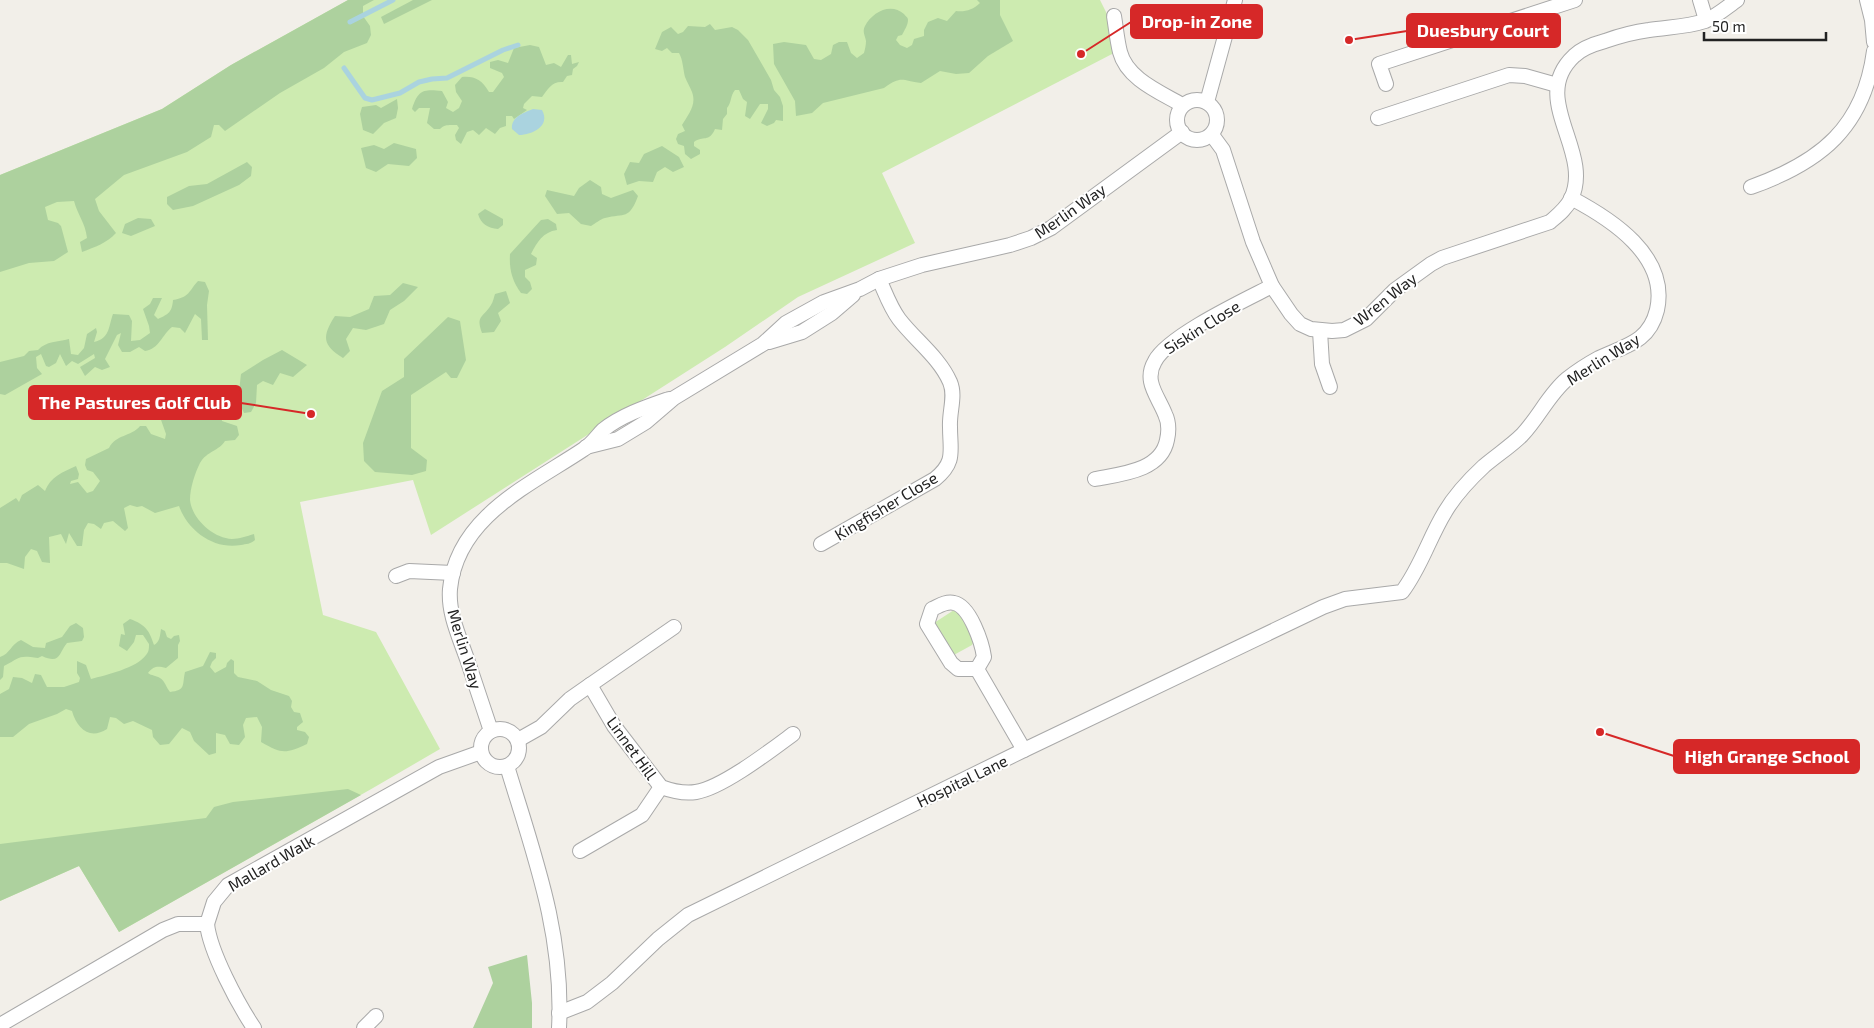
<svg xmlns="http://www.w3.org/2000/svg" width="1874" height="1028" viewBox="0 0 1874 1028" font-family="'Exo 2',sans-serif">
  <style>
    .grass { fill: #cdebb0 }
    .forest { fill: #add19e }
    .water { fill: #aad3df }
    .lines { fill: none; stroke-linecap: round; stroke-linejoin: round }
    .stream { stroke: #aad3df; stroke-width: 5 }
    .street-casing { stroke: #a9a9a9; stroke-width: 16 }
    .street { stroke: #fff; stroke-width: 14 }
    .labels { text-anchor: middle; stroke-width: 4; stroke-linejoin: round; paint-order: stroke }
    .street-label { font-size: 16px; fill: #222; stroke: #fff }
    .leader { fill: none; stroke: #d62828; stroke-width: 2 }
    .callout-dot { fill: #d62828; stroke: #fff; stroke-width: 2 }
    .callout { fill: #d62828; stroke: #d62828; stroke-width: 2 }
    .callout-label { font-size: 18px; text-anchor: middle; font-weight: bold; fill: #fff }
  </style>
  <rect width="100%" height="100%" fill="#f2efe9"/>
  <g class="grass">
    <path d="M348,0H1100L1109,18L1114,53L882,173L915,243L798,297L725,347L431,535L413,480L300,502L323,615L376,632L440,749L373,788L119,932L79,866L0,901V175L162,109L231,65Z"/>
    <path d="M954,610L958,611L974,641L972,645L952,656L934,623Z"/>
  </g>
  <g class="forest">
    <path d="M348,0H374L363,6V16L370,26L371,35L367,43L344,52L324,68L280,93L225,131L219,125H214L211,137L187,152L124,175L95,199L99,211L116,233C107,243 95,247 82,252L80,242L87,238C85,222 78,216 74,201L57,202L45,207L48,220L58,223L61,226L68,252L54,261L29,263L0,272V175L162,109L231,65Z"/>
    <path d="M413,0H432L384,24L381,17Z"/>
    <path d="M977,0H1000V15L1013,41L988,56L969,73L956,74L940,71L921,83C902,81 902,75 884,88L823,103L812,113L796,116L795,101L774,64L773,44L784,42L806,45L814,59L821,60L831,54L833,45L839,42H847L851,53L857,58L864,53C865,49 866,45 866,41C865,35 862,32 865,26C872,12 891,2 904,14C906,17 908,17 908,20C908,25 904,31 902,35L898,36L896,40L900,45L907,48L912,45L914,39L924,36V30L928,22L938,18L947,21L956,11C965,12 973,10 980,3Z"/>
    <path d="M710,24L715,30L732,27L738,30L748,40L771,80L774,90L780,97L783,106V121L776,120L774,123L767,126L761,123L768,109V104H760L750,119L745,116L747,102L743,99L739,90H735C730,96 732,102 727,108V114L723,119L722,130L715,129C709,143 703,135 694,142V146L700,150V154L691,159L685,154L684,146L678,144L676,139L678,134L685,131L682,125C688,115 697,105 692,92C690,87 687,82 685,77C683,69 683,60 679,53H672L667,48L662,51L655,49L662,32L671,27L678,34L683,32L688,26L705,27Z"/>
    <path d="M530,45L539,47L546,65L554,63L561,67L568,55H571L572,64L579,62L577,66L573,69L572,75L567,76L563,82C552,81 548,89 542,97L532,96L524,104L523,108L527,110L514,119L512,116H506V126L500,128L495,134L486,128L479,135L473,130L467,132L461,144L456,140L455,135L459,128L457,125C450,125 444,124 440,129H434L427,123L430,108H419L415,112L412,109C418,90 423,89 442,91L448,102L446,108L453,112L459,108L462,101L456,92L455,85L462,77C475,76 482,80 489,92H493L504,77L502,73L490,68V62L498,60L508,63L514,48Z"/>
    <path d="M397,99L398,108L396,118L384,123L373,134L363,130L360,114L362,107L376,105L381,108Z"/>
    <path d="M394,143L416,149L417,158L409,166L388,164L376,172L366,168L361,148L374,145L384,149Z"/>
    <path d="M662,146L679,157L684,167L673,172L665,167L657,172L653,182L639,181L627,185L624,174L630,162L639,163L644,154Z"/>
    <path d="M247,162L252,167L251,176L239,185L193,206L173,210L167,204V197L189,186L207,184Z"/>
    <path d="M590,180L601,187L602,194L611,198L633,190L638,196C629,220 625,213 605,218C600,219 595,224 591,226L581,224L569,213L557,214L545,196L547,190L574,196L579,188Z"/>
    <path d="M485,209L503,219V225L498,229C488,228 481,224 478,214Z"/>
    <path d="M138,218L151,219L155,226L131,236L122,233L125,224Z"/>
    <path d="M548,219L556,224L557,230C543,232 537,242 531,254L537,258L536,265L525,270V277L530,282L532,289L527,294L521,293C512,281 509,269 510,254L541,220Z"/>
    <path d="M198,281L205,282L209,291L207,305L208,340H202L201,319L195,314L185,333L180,328L172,327C162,335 159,349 145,351L139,347L130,352H122L118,345L121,333L117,335L105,359L110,367L102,370L95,367L85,376L80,367L95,358L94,354L78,364L72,361L66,366L60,354L56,363L49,367L46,366L41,354L36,357L37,368L42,374L5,395L0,394V362L24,356L29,351L38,350C46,341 58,342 69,339L71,354L78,355L84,348L87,334L96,328L97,332L94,342C110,338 108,328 113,314L129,315L132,321L131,341L140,340L150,333L149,326L143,309L150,304L153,298H162L154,315L158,319C169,314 172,312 173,300C190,297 188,292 198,281Z"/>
    <path d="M403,283L418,287L404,301L390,310L384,324L366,330L353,328L346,339L350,351L343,358C322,345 322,336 335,316L350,317L369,309L374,296L390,295Z"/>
    <path d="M506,291L510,303L498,313L501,321L494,332L482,333C476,315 482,319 491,305C493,302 494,297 495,294Z"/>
    <path d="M448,317L460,321L466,360L457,378H451L446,372L411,395V448L427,460L426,471L412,475L375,472L364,461L363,443L382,391L404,377V359Z"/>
    <path d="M282,350L307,365L293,377L280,373L273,385L263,381L257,385L256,403L251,412L244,413L238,400L241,374L263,360Z"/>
    <path d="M183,395L191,401L202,395L205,400L212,398L216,400C218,408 221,414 222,421L237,426L239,435L235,440L225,441C219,451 207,451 200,463C195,473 190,488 190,500C192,519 213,538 232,539C239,539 247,536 254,534L255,540C251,544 246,544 241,545C214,550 188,531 179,506L155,513L142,506L137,507L130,505L124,508L128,528L125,531L113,521L104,523L101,529L94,524L88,523L84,530L82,546H77L69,533L66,544L61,534L49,537L50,563L42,562L37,551L31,549L25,557L24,569L7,563H0V508L16,498L19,502L22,495L38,485L45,491C50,477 63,472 76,466L79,474L78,479L71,481L70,484L78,482L87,493L93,491L100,481L93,472L87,470L85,465L86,459L109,448C116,434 131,437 140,426H146L151,434L165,439L166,434L155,403L165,406L170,417L175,418Z"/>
    <path d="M130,619C146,625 149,630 154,645C160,642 160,635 161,629L165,631L167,637L171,639L174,636L179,635L180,641L178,645V658L166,668C157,666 154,666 148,673C152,676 155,675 160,678C165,681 166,687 170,692C186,690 182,686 185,672L203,666L210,652L216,653V658L212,662L210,667L215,673L226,667L227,663L231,659L234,661V673L238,677L257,681L271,690L289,696L292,701L291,707L294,712L300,713L303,722L297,727V730L305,732L309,737L307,744C285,754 282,754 261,742L262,727L257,717L246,718L243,725L245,737L239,745L230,744L225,735L216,733V753L209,755L194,741L190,732L182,728L169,744L160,745L153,737L152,730L133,721L124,724L116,718L110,717L107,729C90,740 77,729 72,711L66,709L57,714L29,724L13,737H0V694L9,689L13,677L22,678L32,683L35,674L41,675L47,687H64L79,682L80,678L77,673V661L86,665L91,679C106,675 137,668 146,655C149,652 149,648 149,644L143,635H136L134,642L127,651L119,646L121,634L125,635L123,624Z"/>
    <path d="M76,623L83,628L84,637L82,641L67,643C59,652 61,665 42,656L38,658C18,655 21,657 4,666L3,677L0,680V657C10,654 11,644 21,640L33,647L45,648L46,643L62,637L70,626Z"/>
    <path d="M348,789L361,795L119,932L79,866L0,901V844L206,818L214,807L233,802Z"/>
    <path d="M527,955L532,1003V1028H473L493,983L488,967Z"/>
  </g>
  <path class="water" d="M533,109L542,110C551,126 532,135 519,135L512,129C511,117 523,113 533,109Z"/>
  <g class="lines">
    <g class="stream">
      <path d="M350,22L393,0"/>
      <path d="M344,68L365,98L372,100L400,93L419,82L432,79L447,78L503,50L518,45"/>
    </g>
    <g class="street-casing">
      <g id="street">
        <path d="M1700,0L1706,20"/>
        <path d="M1867,0L1872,20L1874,42"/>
        <path d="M1114,16C1116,28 1117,40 1120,52C1127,79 1160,92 1182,105"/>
        <path d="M1386,84L1379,64L1575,0"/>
        <circle cx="1197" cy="120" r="20"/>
        <path d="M1207,102L1235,0"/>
        <path d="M1378,118L1509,75L1525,76L1557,85"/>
        <path d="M1212,135L1223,150L1253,242L1272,286L1291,314L1300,324L1311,329L1332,331L1344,330L1366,319L1395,290L1431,264L1442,258L1550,222C1558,215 1566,209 1571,199C1594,151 1528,99 1574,56C1582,48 1594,44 1605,41C1619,36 1634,32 1649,30C1668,27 1687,27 1705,21C1717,16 1727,7 1737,0"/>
        <path d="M1751,187C1821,162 1864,127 1874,51"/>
        <path d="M1320,331L1322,364L1330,387"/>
        <path d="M769,342L802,332L832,313L853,295"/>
        <path d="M586,447L618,439L646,422L674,398L763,344L786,323L824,302L860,289L879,279L922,265L1010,245L1031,238L1051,228L1182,132"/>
        <path d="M1095,479C1121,474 1161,471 1167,440C1169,431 1169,422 1165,414C1158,396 1143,381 1155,361C1168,336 1245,300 1272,286"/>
        <path d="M821,544L935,479C956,462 950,451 950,427C949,412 956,396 950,382C939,357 915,340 899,319C890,307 885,292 879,279"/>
        <path d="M396,576L409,571L453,573"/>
        <path d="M977,669L984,657C982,643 970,606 954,603C946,601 939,606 932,609L927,624L951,663L958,669H977L1024,750"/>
        <path d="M590,685L674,627"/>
        <circle cx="500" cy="748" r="19"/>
        <path d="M491,731C483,707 475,683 467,659C459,636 448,613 450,589C457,516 532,484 584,449C592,444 597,436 603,430C622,415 646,407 669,399"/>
        <path d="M518,740L541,727L570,699L590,685L614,726L661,787C672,791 684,794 696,792C722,788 770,751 793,734"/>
        <path d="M507,766C534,855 564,934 559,1028"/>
        <path d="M580,851L642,815L661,787"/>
        <path d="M207,924C210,952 238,1004 254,1028"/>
        <path d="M559,1013L587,1002L612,983L658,939L688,915L1024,750L1323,607L1345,599L1402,592C1421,567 1429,538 1445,512C1455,495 1470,479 1484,466C1497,455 1511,446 1522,435C1539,417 1549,394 1567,379C1577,371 1588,364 1599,358C1624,346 1649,343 1657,310C1669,256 1611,219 1571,198"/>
        <path d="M0,1025L163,930L178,924H207L214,902L228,885L439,767L481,752"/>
        <path d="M364,1028L376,1016"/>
      </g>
    </g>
    <use href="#street" class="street"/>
  </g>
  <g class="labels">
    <g class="street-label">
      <text transform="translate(1070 211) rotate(-35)" y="6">Merlin Way</text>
      <text transform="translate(1385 299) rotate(-38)" y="6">Wren Way</text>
      <text transform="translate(1202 327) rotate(-32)" y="6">Siskin Close</text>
      <text transform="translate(1603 359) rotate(-32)" y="6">Merlin Way</text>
      <text transform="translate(886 506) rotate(-31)" y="6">Kingfisher Close</text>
      <text transform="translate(465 649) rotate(73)" y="6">Merlin Way</text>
      <text transform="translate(632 748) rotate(54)" y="6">Linnet Hill</text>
      <text transform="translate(962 781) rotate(-26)" y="6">Hospital Lane</text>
      <text transform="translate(271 863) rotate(-30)" y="6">Mallard Walk</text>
    </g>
  </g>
  <path class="leader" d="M1081 54L1131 22M1349 40L1407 31M311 414L241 403M1600 732L1674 756"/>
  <g class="callout-dot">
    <circle cx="1081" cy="54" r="5"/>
    <circle cx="1349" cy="40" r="5"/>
    <circle cx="311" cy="414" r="5"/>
    <circle cx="1600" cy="732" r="5"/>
  </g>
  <g class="callout">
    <rect x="1131" y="5" width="131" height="33" rx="5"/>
    <rect x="1407" y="14" width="153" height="33" rx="5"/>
    <rect x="29" y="386" width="212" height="33" rx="5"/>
    <rect x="1674" y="740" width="185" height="33" rx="5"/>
  </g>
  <g class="callout-label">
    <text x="1197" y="28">Drop-in Zone</text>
    <text x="1483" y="37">Duesbury Court</text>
    <text x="135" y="409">The Pastures Golf Club</text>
    <text x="1767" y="763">High Grange School</text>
  </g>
  <path d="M1704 32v8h122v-8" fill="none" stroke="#222222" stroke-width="2.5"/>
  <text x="1712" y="32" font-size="15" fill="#222222" stroke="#ffffff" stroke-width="4" paint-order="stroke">50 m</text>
</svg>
